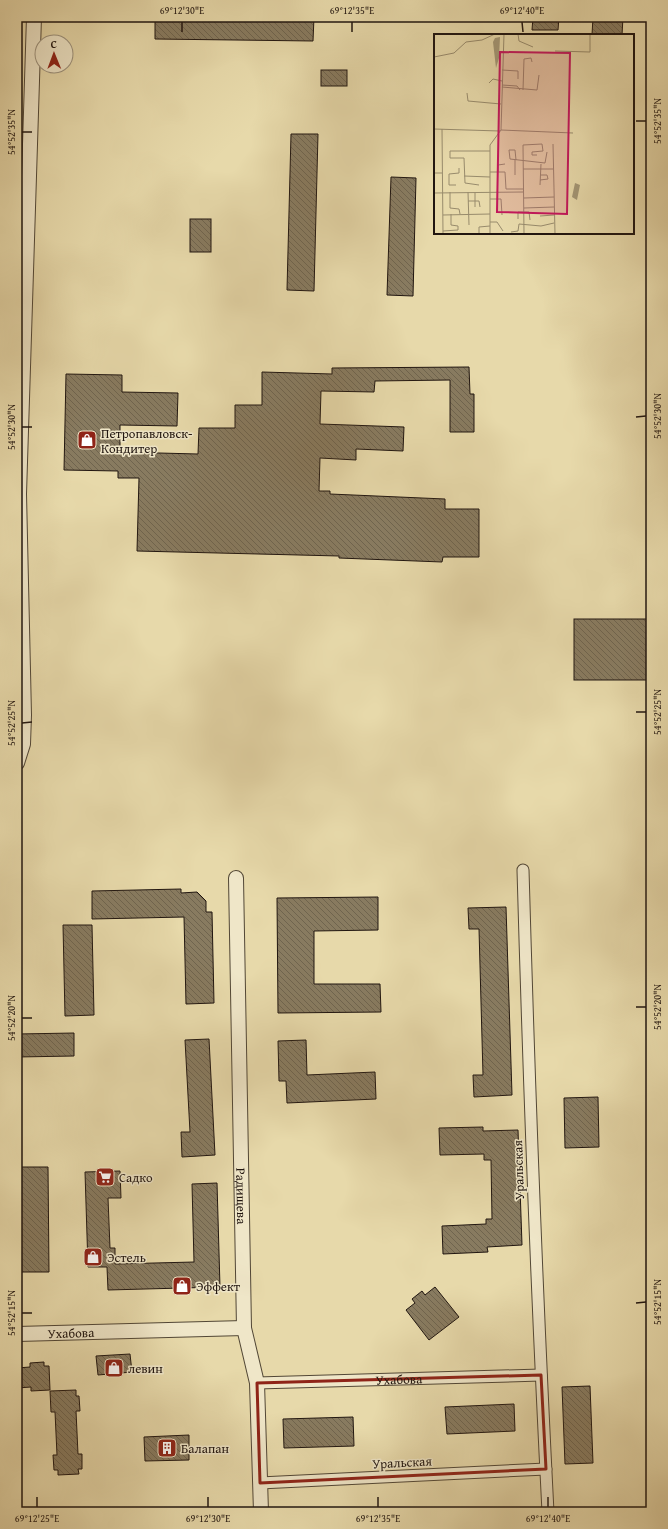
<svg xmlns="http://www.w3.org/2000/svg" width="668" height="1529" viewBox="0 0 668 1529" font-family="'Gentium Book Plus',serif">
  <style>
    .building { fill: url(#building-back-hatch); stroke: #211610 }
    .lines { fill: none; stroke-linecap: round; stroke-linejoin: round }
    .minor-casing { stroke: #524736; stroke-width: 13 }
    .tertiary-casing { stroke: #524736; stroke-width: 16 }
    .minor { stroke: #efe6c8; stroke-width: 11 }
    .tertiary { stroke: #efe6c8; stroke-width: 14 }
    .marked { fill: none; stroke: #8f2418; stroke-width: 3; stroke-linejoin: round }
    .ticks { fill: none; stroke: #211610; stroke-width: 1.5 }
    .labels { text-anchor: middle; stroke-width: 3; stroke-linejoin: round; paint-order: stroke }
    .poi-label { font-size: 13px; fill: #211610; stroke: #efe6c8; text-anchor: start }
    .street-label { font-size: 13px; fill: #211610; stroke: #efe6c8 }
    .inset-road { fill: none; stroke: #988b6c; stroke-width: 1 }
    .view { fill: #c2185b; fill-opacity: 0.15; stroke: #c2185b; stroke-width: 2 }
    .inset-edge { fill: none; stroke: #211610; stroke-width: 2 }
    .neatline { fill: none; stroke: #211610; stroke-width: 1.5 }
    .ticks-label { font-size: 10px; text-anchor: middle; fill: #211610 }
  </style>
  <defs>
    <pattern id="building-back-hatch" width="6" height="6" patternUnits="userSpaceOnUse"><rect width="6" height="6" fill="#887b60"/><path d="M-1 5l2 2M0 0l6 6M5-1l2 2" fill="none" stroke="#6f644e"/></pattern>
  </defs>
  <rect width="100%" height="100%" fill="#e7d9aa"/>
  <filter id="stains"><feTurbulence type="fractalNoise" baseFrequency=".005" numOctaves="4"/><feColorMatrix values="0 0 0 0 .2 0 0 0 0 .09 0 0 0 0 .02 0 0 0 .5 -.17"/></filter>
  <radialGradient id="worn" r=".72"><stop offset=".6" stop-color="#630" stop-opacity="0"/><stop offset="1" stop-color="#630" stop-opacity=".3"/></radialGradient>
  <g class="building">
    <path d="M155,17H314L313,41L155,39Z"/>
    <path d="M533,17H559L558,30H532Z"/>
    <path d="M593,17H623L622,35H592Z"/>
    <rect x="321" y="70" width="26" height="16"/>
    <path d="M291,134H318L314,291L287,290Z"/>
    <path d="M391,177L416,178L413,296L387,295Z"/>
    <rect x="190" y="219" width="21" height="33"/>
    <path d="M469,367L470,394H474V432H450V380L375,381L374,392L321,391L320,424L404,427L403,451L356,449V460L320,458L319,491H330V494L445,499V509H479V557H443L442,562L339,558V556L137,551L139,478H118V471L64,470L66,374L122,375V392L178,393L177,426L120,425V452L198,454L199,428H235V405H262V372L332,374V368Z"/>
    <rect x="574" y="619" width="77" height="61"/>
    <path d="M181,889V893L197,892L206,901V912H212L214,1003L186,1004L184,917L92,919V891Z"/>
    <path d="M378,897V930L314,931V984H380L381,1012L278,1013L277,898Z"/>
    <path d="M506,907L512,1095L474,1097L473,1075H483L479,929H469L468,908Z"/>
    <path d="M63,925H92L94,1015L65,1016Z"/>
    <path d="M74,1033V1056L17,1057V1034Z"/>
    <path d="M209,1039L215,1155L182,1157L181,1132H190L185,1040Z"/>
    <path d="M306,1040L307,1075L375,1072L376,1099L287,1103L286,1081H279L278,1041Z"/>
    <path d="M598,1097L599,1147L565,1148L564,1098Z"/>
    <path d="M483,1127V1131L518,1130L522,1245L487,1247L488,1252L443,1254L442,1226L486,1224V1219H492L491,1160H484V1154L440,1155L439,1128Z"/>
    <path d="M17,1167H48L49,1272H17Z"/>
    <path d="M120,1171L121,1198H108L110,1248H115V1264L194,1262L192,1184L217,1183L220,1287L108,1290L107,1267H88L85,1172Z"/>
    <path d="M435,1287L459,1317L429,1340L406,1310L415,1303L412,1299L422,1291L425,1295Z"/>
    <path d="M130,1354L132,1372L98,1375L96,1356Z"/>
    <path d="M44,1362V1366H49L50,1390L31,1391V1387L17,1388V1368L30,1367V1363Z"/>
    <path d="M590,1386L593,1463L565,1464L562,1387Z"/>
    <path d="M76,1390V1396H79L80,1411H76L78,1454H82V1469H78L79,1474L58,1475V1470H54L53,1455H57L55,1412H51L50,1391Z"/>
    <path d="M514,1404L515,1431L447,1434L445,1407Z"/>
    <path d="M353,1417L354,1446L284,1448L283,1419Z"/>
    <path d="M189,1435V1460L145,1461L144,1437Z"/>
  </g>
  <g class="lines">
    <g class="minor-casing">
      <g id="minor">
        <path d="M523,870C529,1084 537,1298 548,1512"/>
        <path id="s1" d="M257,1383L541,1375"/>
        <path d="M260,1483L546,1469"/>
      </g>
    </g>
    <g class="tertiary-casing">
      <g id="tertiary">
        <path d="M17,763L23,744L24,715L19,494L34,17"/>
        <path id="s2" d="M236,878L244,1328L257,1383L261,1512"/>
        <path id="s3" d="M17,1334L244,1328"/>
      </g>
    </g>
    <use href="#minor" class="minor"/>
    <use href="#tertiary" class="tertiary"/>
  </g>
  <path class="marked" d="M541,1375L546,1469L260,1483L257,1383Z"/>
  <path class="ticks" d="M182,22V32M352,22V32M522,22L523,32M636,121H646M22,132H32M636,417L646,416M22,427H32M636,712H646M22,723L32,722M636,1007H646M22,1018H32M636,1303L646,1302M22,1313H32M37,1497V1507M208,1497V1507M378,1497V1507M548,1497V1507"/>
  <defs>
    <g id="shop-square" transform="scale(1)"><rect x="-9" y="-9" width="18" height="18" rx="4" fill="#8f2418" stroke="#efe6c8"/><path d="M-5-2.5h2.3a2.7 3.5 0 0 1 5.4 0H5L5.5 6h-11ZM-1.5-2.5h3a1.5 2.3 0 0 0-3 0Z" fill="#fff"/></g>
    <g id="supermarket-square" transform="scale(1)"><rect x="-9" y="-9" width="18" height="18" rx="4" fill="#8f2418" stroke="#efe6c8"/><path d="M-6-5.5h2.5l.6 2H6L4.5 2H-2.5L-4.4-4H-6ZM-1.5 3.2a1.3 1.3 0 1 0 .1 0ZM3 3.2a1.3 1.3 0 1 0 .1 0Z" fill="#fff"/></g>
    <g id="building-square" transform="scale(1)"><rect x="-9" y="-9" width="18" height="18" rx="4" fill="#8f2418" stroke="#efe6c8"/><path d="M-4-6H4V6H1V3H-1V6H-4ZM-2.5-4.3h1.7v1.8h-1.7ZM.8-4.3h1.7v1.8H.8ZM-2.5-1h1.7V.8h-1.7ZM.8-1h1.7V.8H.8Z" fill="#fff"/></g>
  </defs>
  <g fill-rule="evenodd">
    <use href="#shop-square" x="87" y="440"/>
    <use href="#supermarket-square" x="105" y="1177"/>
    <use href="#shop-square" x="93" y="1257"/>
    <use href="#shop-square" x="182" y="1286"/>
    <use href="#shop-square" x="114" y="1368"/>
    <use href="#building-square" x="167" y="1448"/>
  </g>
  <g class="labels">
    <g class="poi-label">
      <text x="101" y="438">Петропавловск-<tspan x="101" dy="15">Кондитер</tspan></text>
      <text x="119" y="1182">Садко</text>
      <text x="107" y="1262">Эстель</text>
      <text x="196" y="1291">Эффект</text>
      <text x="128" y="1373">левин</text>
      <text x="181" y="1453">Балапан</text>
    </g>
    <g class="street-label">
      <text transform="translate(518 1170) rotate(-92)" y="5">Уральская</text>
      <text dy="5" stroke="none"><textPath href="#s2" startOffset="318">Радищева</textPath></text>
      <text dy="5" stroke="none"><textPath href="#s3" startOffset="54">Ухабова</textPath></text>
      <text dy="5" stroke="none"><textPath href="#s1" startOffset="142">Ухабова</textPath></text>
      <text transform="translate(402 1462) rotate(-3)" y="5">Уральская</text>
    </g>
  </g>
  <g transform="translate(434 34)">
    <rect width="200" height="200" fill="#e7d9aa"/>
    <path d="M66,3L65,24L62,34L59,8L61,4ZM141,149L146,151L143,166L138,163Z" fill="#a49776"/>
    <path class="inset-road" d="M84,0L85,7L99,13M121,17L156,18V0M0,23L20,19L32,8L48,6L61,0M68,36L84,37V45M55,49L59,45L68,47M68,51L83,52L86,56M68,53L103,56L105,41M89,56L90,25L97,24L98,28M33,59L34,67L67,70M0,95L66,97M8,95L9,200M67,96L139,99M119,110L121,200M81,126V141M82,126L81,116H75L76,125L111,129L113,118M89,135H119M56,138H71L72,155H89M64,138V131L71,130M30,142L56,143M106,146L114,145L113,141H107M0,150V139H8M22,151H15V140L25,139V134M45,151L31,149L30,124H16V117H56M106,151L107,130M16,158V174L25,175L26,180M34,158L35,191M41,158V173M0,159L89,158M90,164L120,163M56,165H67L68,181M34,167H45L46,173M90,174L120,173M9,181L56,180M106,182L120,181M84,185V178H95L96,186M56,188H63L69,197M9,197L24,196V192L17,191V180M77,198L84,197L85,190L107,192L120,189M45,200V193L56,192M56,200V111L67,96L70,0M90,200L89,111L108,110L109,117L98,118V121H103"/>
    <path class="view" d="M66,18L136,19L133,180L63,178Z"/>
    <rect width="200" height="200" class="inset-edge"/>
  </g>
  <rect width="668" height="1529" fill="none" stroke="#e7d9aa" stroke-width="44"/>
  <g transform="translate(54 54) rotate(359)"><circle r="19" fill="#efe6c8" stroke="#9d937e"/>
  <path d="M0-3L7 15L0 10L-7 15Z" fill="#8f2418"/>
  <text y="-6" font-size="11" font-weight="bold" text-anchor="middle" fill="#211610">С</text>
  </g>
  <rect x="22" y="22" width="624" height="1485" class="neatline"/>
  <g class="ticks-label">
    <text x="182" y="14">69°12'30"E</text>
    <text x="352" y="14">69°12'35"E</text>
    <text x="522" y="14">69°12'40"E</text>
    <text transform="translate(657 121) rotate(-90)" y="4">54°52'35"N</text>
    <text transform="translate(11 132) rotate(-90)" y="4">54°52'35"N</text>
    <text transform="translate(657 416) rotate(-90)" y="4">54°52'30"N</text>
    <text transform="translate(11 427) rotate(-90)" y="4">54°52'30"N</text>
    <text transform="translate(657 712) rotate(-90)" y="4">54°52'25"N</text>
    <text transform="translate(11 723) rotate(-90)" y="4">54°52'25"N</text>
    <text transform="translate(657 1007) rotate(-90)" y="4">54°52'20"N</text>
    <text transform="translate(11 1018) rotate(-90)" y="4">54°52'20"N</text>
    <text transform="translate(657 1302) rotate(-90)" y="4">54°52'15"N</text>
    <text transform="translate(11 1313) rotate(-90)" y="4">54°52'15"N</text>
    <text x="37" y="1522">69°12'25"E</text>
    <text x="208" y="1522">69°12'30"E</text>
    <text x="378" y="1522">69°12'35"E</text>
    <text x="548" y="1522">69°12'40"E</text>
  </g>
  <rect width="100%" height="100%" filter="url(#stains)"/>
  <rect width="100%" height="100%" fill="url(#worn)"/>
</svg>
